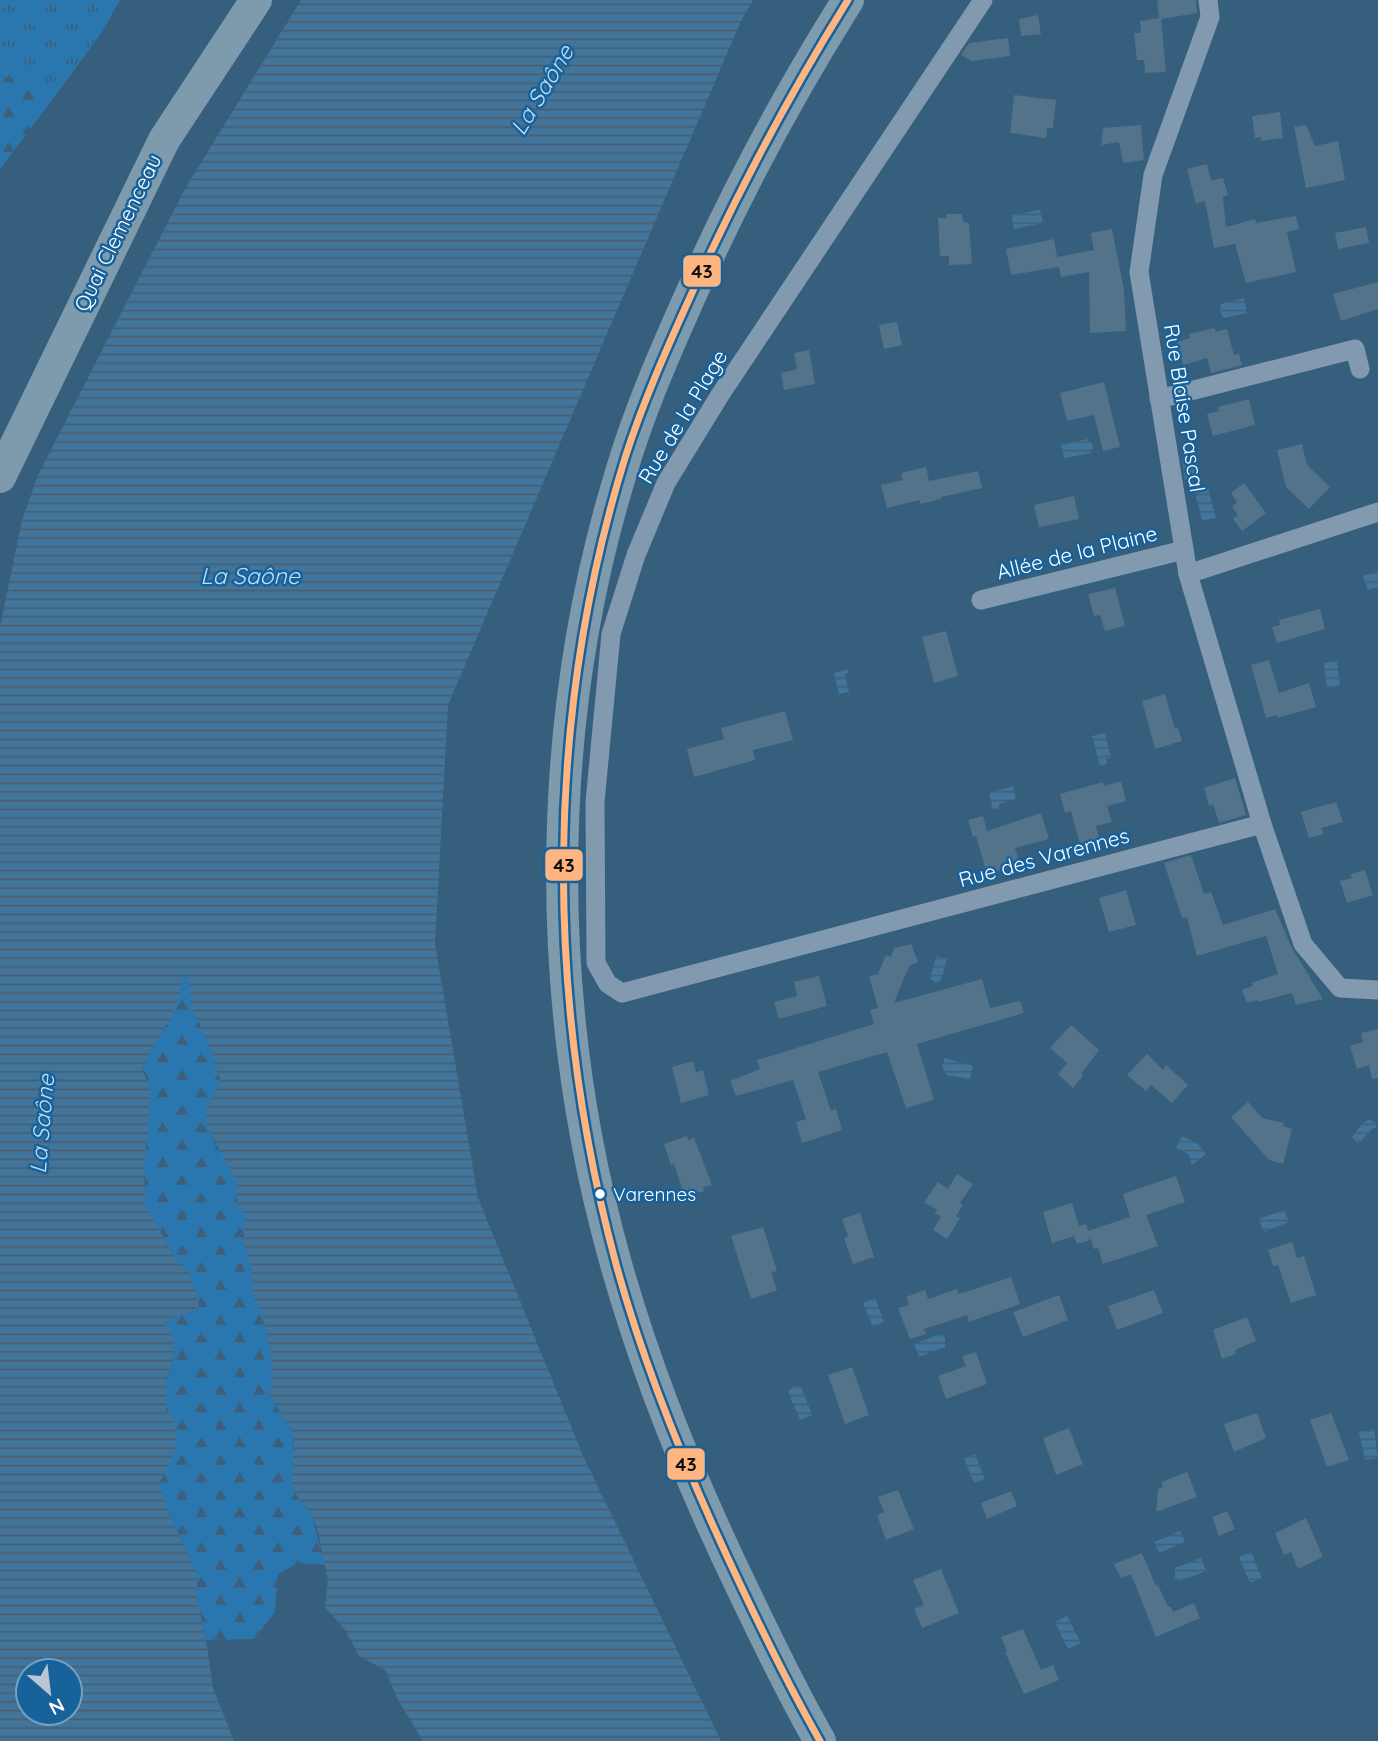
<svg xmlns="http://www.w3.org/2000/svg" width="1378" height="1741" viewBox="0 0 1378 1741" font-family="Quicksand,sans-serif">
  <style>
    .grass { fill: url(#grass-tufts) }
    .forest { fill: url(#forest-firs) }
    .water { fill: url(#water-rules); fill-rule: evenodd }
    .building { fill: #53738b }
    .lines { fill: none; stroke-linecap: round; stroke-linejoin: round }
    .minor { stroke: #819aaf; stroke-width: 19 }
    .primary { stroke: #7e9aad; stroke-width: 32 }
    .bus-1-casing { stroke: #18629b; stroke-width: 12 }
    .bus-1 { stroke: #ffb580; stroke-width: 7 }
    .bus-dot { fill: #fff; stroke: #18629b; stroke-width: 2.5 }
    .labels { text-anchor: middle; stroke-width: 5; stroke-linejoin: round; paint-order: stroke }
    .bus-label { font-size: 19px; fill: #fff; stroke: #18629b; text-anchor: start }
    .street-label { font-size: 21px; fill: #fff; stroke: #18629b }
    .water-label { font-size: 23px; font-style: italic; fill: #bbdff8; stroke: #18629b }
    .line-badge { stroke: #18629b; stroke-width: 2.5 }
    .pale-badge-label { font-size: 19px; text-anchor: middle; font-weight: bold; fill: #111 }
  </style>
  <defs>
    <pattern id="grass-tufts" width="24" height="20" patternUnits="userSpaceOnUse" patternTransform="scale(1.75)"><rect width="24" height="20" fill="#2a77b0"/><path d="M3 7l-1-3M5 7V3M7 7l1-3M15 17l-1-3M17 17v-4M19 17l1-3" fill="none" stroke="#3d5f79"/></pattern>
    <pattern id="forest-firs" width="22" height="20" patternUnits="userSpaceOnUse" patternTransform="scale(1.75)"><rect width="22" height="20" fill="#2a77b0"/><path d="M5 1l3.5 6h-7zM16 11l3.5 6h-7z" fill="#3d5f79"/></pattern>
    <pattern id="water-rules" width="6" height="5" patternUnits="userSpaceOnUse" patternTransform="scale(1.75)"><rect width="6" height="5" fill="#42759b"/><path d="M0 2.5h6" fill="none" stroke="#485e70"/></pattern>
  </defs>
  <rect width="100%" height="100%" fill="#365e7d"/>
  <path class="grass" d="M0,0H120L102,32L55,96L30,81L0,76Z"/>
  <g class="forest">
    <path d="M0,76L30,81L55,96L0,169Z"/>
    <path d="M190,974L191,1007L206,1037L221,1082L207,1106L213,1141L225,1157L237,1183V1204L247,1215L243,1241L250,1264L254,1299L263,1315L270,1350L272,1375L270,1396L294,1434L293,1450L300,1501L311,1512L325,1565L298,1563L278,1574L275,1612L254,1639L206,1640L197,1601V1573L168,1513L159,1484L174,1420L166,1410V1381L174,1357L165,1324L171,1318L193,1312L190,1274L175,1258L145,1205L142,1070L153,1047L172,1017L184,977Z"/>
  </g>
  <g class="water">
    <path d="M301,0H753L741,21L448,705L435,944L478,1198L584,1458L721,1741H423L398,1700L385,1670L359,1656L345,1630L325,1607L328,1581L318,1532L311,1512L300,1501L292,1486L294,1434L270,1396L272,1375L270,1350L263,1315L254,1299L250,1264L243,1241L246,1215L237,1204V1183L206,1125L207,1106L221,1082L206,1037L191,1007L189,975L184,977L172,1017L153,1047L142,1070L151,1088L144,1167L145,1205L175,1258L190,1274L199,1306C189,1317 175,1313 165,1324L174,1339V1357L166,1381V1410L174,1420L176,1440L175,1451L159,1484L168,1513L197,1573V1601L206,1640L213,1688L234,1741H0V627L22,520L38,475L186,187ZM70,1671V1713H28V1671Z"/>
    <path d="M1040,210L1043,223L1014,229L1012,215Z"/>
    <path d="M1244,298L1247,313L1224,318L1220,312L1221,304Z"/>
    <path d="M1088,439L1089,442H1092L1093,450H1090L1091,453L1064,458L1061,445Z"/>
    <path d="M1201,486L1208,488L1216,518L1202,521L1195,492Z"/>
    <path d="M1378,571V587L1368,590L1363,576Z"/>
    <path d="M1337,661L1340,686L1327,688L1324,663Z"/>
    <path d="M848,669L849,673L845,674L849,692L839,694L834,673Z"/>
    <path d="M1105,733L1111,758L1106,759L1107,764L1100,766L1092,736Z"/>
    <path d="M1013,786L1016,799L999,804V808L993,810L989,793Z"/>
    <path d="M936,956L947,959L941,980L936,983L930,978Z"/>
    <path d="M945,1058L973,1066L970,1079L946,1075L942,1065Z"/>
    <path d="M1369,1119L1376,1123V1128H1373L1358,1144L1352,1137L1361,1125Z"/>
    <path d="M1182,1136L1197,1143L1206,1154L1192,1165L1188,1154L1176,1148Z"/>
    <path d="M1284,1210L1289,1222L1264,1232L1259,1219Z"/>
    <path d="M875,1298L884,1322L873,1327L863,1303Z"/>
    <path d="M940,1334L945,1338V1347L919,1357L914,1344Z"/>
    <path d="M794,1385L801,1387L812,1415L800,1420L788,1392Z"/>
    <path d="M1374,1429L1378,1458L1365,1460L1359,1432Z"/>
    <path d="M975,1454L985,1479L974,1483L964,1458Z"/>
    <path d="M1180,1531L1185,1542L1159,1553L1154,1542Z"/>
    <path d="M1251,1552L1262,1578L1250,1583L1239,1557Z"/>
    <path d="M1201,1558L1206,1571L1180,1581L1175,1578V1568Z"/>
    <path d="M1067,1616L1081,1643L1068,1649L1055,1622Z"/>
  </g>
  <g class="building">
    <path d="M1157,0H1196L1197,13L1161,19L1166,72L1145,73L1144,60H1137L1134,33H1141L1140,21L1159,18Z"/>
    <path d="M1038,15L1041,34L1021,36L1019,19Z"/>
    <path d="M1008,38L1010,56L972,61L961,55L969,43Z"/>
    <path d="M1014,95L1056,100L1053,128H1047L1046,138L1010,133Z"/>
    <path d="M1280,112L1283,138L1261,141V137L1255,138L1252,116Z"/>
    <path d="M1141,125L1144,160L1123,163L1119,142L1101,145L1103,128Z"/>
    <path d="M1306,125L1315,146L1338,141L1345,180L1306,188L1294,127Z"/>
    <path d="M1207,164L1211,181L1223,178L1228,195L1223,197L1226,227L1255,219L1256,223L1296,216L1299,229L1287,232L1296,272L1246,283L1235,244L1214,248L1205,201L1196,204L1187,169Z"/>
    <path d="M946,214H962L963,222L969,223L972,264L949,265V256H940L938,218H947Z"/>
    <path d="M1366,227L1369,243L1338,249L1335,233Z"/>
    <path d="M1112,229L1124,290L1126,331L1090,333L1089,272L1061,277L1059,267L1011,275L1006,249L1054,239L1057,257L1094,250L1091,233Z"/>
    <path d="M1378,282V309L1341,321L1333,294Z"/>
    <path d="M897,322L902,345L884,349L879,325Z"/>
    <path d="M1214,328L1216,332L1227,329L1234,355L1239,354L1242,365L1211,373L1207,358L1183,365L1177,342L1190,338L1189,334Z"/>
    <path d="M809,350L815,384L784,390L781,373L797,369L794,353Z"/>
    <path d="M1104,382L1120,447L1103,451L1094,415L1067,421L1060,393Z"/>
    <path d="M1249,399L1255,425L1213,436L1207,414L1219,411L1218,407Z"/>
    <path d="M1302,444L1307,465L1330,487L1309,509L1286,487L1277,450Z"/>
    <path d="M1192,457L1197,478L1185,480L1182,459Z"/>
    <path d="M926,467L929,481L978,471L982,488L941,497V499L920,504V500L887,508L881,485L903,480L901,473Z"/>
    <path d="M1244,483L1266,513L1242,531L1233,519L1238,515L1232,507L1237,502L1231,493Z"/>
    <path d="M1074,496L1079,519L1039,527L1034,505Z"/>
    <path d="M1115,588L1125,626L1105,631L1100,615L1094,616L1088,594Z"/>
    <path d="M1320,609L1325,629L1277,643L1272,627L1280,625L1279,620Z"/>
    <path d="M946,631L958,676L934,683L922,637Z"/>
    <path d="M1269,660L1279,693L1309,683L1316,707L1277,718V715L1266,718L1251,665Z"/>
    <path d="M1165,694L1175,729L1178,728L1182,741L1155,749L1142,701Z"/>
    <path d="M785,711L793,740L753,750L755,760L694,777L687,749L724,739L721,728Z"/>
    <path d="M1235,778L1246,815L1219,823L1213,804L1209,806L1204,788Z"/>
    <path d="M1121,781L1126,801L1107,806L1112,822L1096,826L1101,845L1081,848L1071,811L1065,813L1060,794L1103,782L1104,786Z"/>
    <path d="M1336,802L1343,822L1321,828L1324,834L1309,838L1301,812Z"/>
    <path d="M1041,813L1049,839L1015,848L1020,865L987,874L976,836L973,837L968,820L983,816L987,831Z"/>
    <path d="M1191,855L1204,894L1211,892L1223,925L1275,909L1292,948L1323,999L1296,1005L1292,993L1258,1002V1000L1247,1003L1242,990L1253,986L1252,983L1278,974L1266,936L1197,956L1187,917L1182,918L1164,863Z"/>
    <path d="M1365,870L1373,895L1347,903L1340,881L1352,878L1351,874Z"/>
    <path d="M1126,890L1136,925L1109,932L1099,898Z"/>
    <path d="M911,944L918,962L909,966L894,1003L982,979L990,1008L1020,1001L1024,1013L917,1044L934,1100L906,1108L887,1052L818,1072L831,1111L836,1109L842,1130L802,1143L796,1122L806,1119L793,1080L736,1096L730,1081L760,1069L757,1060L874,1024L870,1010L878,1008L869,976L878,974L886,955L891,957L894,948Z"/>
    <path d="M819,976L827,1006L779,1019L774,1002L797,996L794,982Z"/>
    <path d="M1071,1025L1099,1050L1081,1074L1083,1076L1073,1088L1058,1074L1067,1063L1050,1048Z"/>
    <path d="M1378,1029V1078L1372,1079L1369,1065L1357,1069L1350,1046L1363,1042L1361,1033Z"/>
    <path d="M1147,1054L1163,1070L1166,1065L1188,1085L1172,1103L1151,1085L1146,1091L1127,1075Z"/>
    <path d="M693,1061L696,1072L703,1070L709,1095L681,1103L672,1067Z"/>
    <path d="M1248,1102L1262,1118L1284,1123L1283,1126L1292,1129L1283,1164L1269,1160L1231,1117Z"/>
    <path d="M687,1136L688,1140L694,1138L712,1185L703,1187L704,1191L685,1197L674,1164L671,1165L664,1144Z"/>
    <path d="M957,1174L973,1184L960,1203L963,1205L956,1216L960,1218L947,1239L933,1230L941,1217L935,1213L937,1210L924,1202L938,1182L948,1189Z"/>
    <path d="M1176,1176L1185,1202L1146,1215L1158,1246L1103,1264L1098,1248L1094,1249L1089,1234L1090,1240L1077,1244L1074,1236L1052,1243L1043,1212L1072,1203L1079,1226L1086,1224L1088,1231L1130,1217L1123,1194Z"/>
    <path d="M860,1213L874,1257L853,1264L844,1238L848,1236L842,1219Z"/>
    <path d="M763,1227L777,1271L771,1272L777,1290L751,1299L731,1236Z"/>
    <path d="M1292,1242L1297,1258L1304,1256L1316,1295L1291,1303L1278,1265L1273,1266L1268,1250Z"/>
    <path d="M1011,1277L1020,1304L969,1322L967,1315L924,1329L926,1334L910,1339L898,1308L909,1305L906,1297L925,1290L928,1299L957,1289L959,1294Z"/>
    <path d="M1154,1290L1163,1313L1117,1330L1108,1306Z"/>
    <path d="M1059,1295L1068,1320L1023,1337L1013,1312Z"/>
    <path d="M1247,1317L1256,1341L1235,1350L1236,1354L1222,1359L1213,1330Z"/>
    <path d="M976,1352L987,1384L946,1399L938,1376L966,1366L962,1356Z"/>
    <path d="M852,1367L869,1415L845,1424L828,1375Z"/>
    <path d="M1257,1413L1266,1438L1234,1452L1224,1424Z"/>
    <path d="M1331,1413L1349,1460L1327,1467L1310,1420Z"/>
    <path d="M1069,1428L1083,1464L1056,1475L1043,1438Z"/>
    <path d="M1187,1472L1197,1497L1156,1512L1158,1489L1163,1487L1161,1482Z"/>
    <path d="M898,1490L914,1529L886,1540L877,1515L884,1512L878,1497Z"/>
    <path d="M1011,1491L1017,1506L987,1519L981,1503Z"/>
    <path d="M1227,1511L1235,1529L1219,1536L1212,1517Z"/>
    <path d="M1306,1518L1323,1557L1298,1569L1291,1552L1284,1555L1275,1533Z"/>
    <path d="M1142,1553L1156,1586L1158,1585L1168,1607L1170,1606L1173,1612L1194,1603L1200,1618L1156,1637L1131,1574L1121,1578L1114,1564Z"/>
    <path d="M941,1569L959,1613L922,1628L914,1609L924,1605L913,1580Z"/>
    <path d="M1023,1629L1041,1670L1053,1665L1059,1680L1024,1694L1005,1652L1007,1651L1001,1637Z"/>
  </g>
  <g class="lines">
    <g class="minor">
      <path d="M983,0L720,395L666,483L636,555L611,634L595,802L596,963L608,984L622,993L1262,824L1303,944L1340,988L1378,990"/>
      <path d="M1208,0L1210,17L1153,175L1139,272L1188,574L1262,824"/>
      <path d="M1159,399L1355,349L1360,369"/>
      <path d="M1188,574L1378,512"/>
      <path d="M981,600L1184,550"/>
    </g>
    <g class="primary">
      <path d="M0,477L164,140L256,0"/>
      <path d="M820,1741C792,1693 768,1642 744,1592C693,1487 648,1377 616,1264C544,1009 543,729 620,476C637,417 662,359 687,303C733,198 787,97 848,0"/>
    </g>
    <g class="bus-1-casing">
      <path id="bus-1" d="M820,1741C791,1690 765,1637 740,1584C691,1481 646,1374 616,1264C545,1001 544,720 625,458C643,402 667,348 691,295C737,193 789,95 848,0"/>
    </g>
    <use href="#bus-1" class="bus-1"/>
  </g>
  <circle class="bus-dot" cx="600" cy="1194" r="6"/>
  <g class="labels">
    <g class="bus-label">
      <text x="613" y="1201">Varennes</text>
    </g>
    <g class="street-label">
      <text transform="translate(118 233) rotate(-64)" y="7">Quai Clemenceau</text>
      <text transform="translate(1184 408) rotate(81)" y="7">Rue Blaise Pascal</text>
      <text transform="translate(683 417) rotate(-59)" y="7">Rue de la Plage</text>
      <text transform="translate(1077 553) rotate(-14)" y="7">Allée de la Plaine</text>
      <text transform="translate(1044 858) rotate(-15)" y="7">Rue des Varennes</text>
    </g>
    <g class="water-label">
      <text transform="translate(542 90) rotate(-59)" y="8">La Saône</text>
      <text x="250" y="584">La Saône</text>
      <text transform="translate(42 1124) rotate(-85)" y="8">La Saône</text>
    </g>
  </g>
  <g class="line-badge">
    <rect x="682" y="254" width="40" height="34" rx="7" fill="#ffb580"/>
    <rect x="544" y="848" width="40" height="34" rx="7" fill="#ffb580"/>
    <rect x="666" y="1447" width="40" height="34" rx="7" fill="#ffb580"/>
  </g>
  <g class="pale-badge-label">
    <text x="702" y="278">43</text>
    <text x="564" y="872">43</text>
    <text x="686" y="1471">43</text>
  </g>
  <g transform="translate(49 1692) rotate(152)"><circle r="33" fill="#18629b" stroke="#74a1c3" stroke-width="2"/>
  <path d="M0-5L12 26L0 18L-12 26Z" fill="#b9c7d2"/>
  <text y="-10" font-size="19" font-weight="bold" text-anchor="middle" fill="#ffffff">N</text>
  </g>
</svg>
